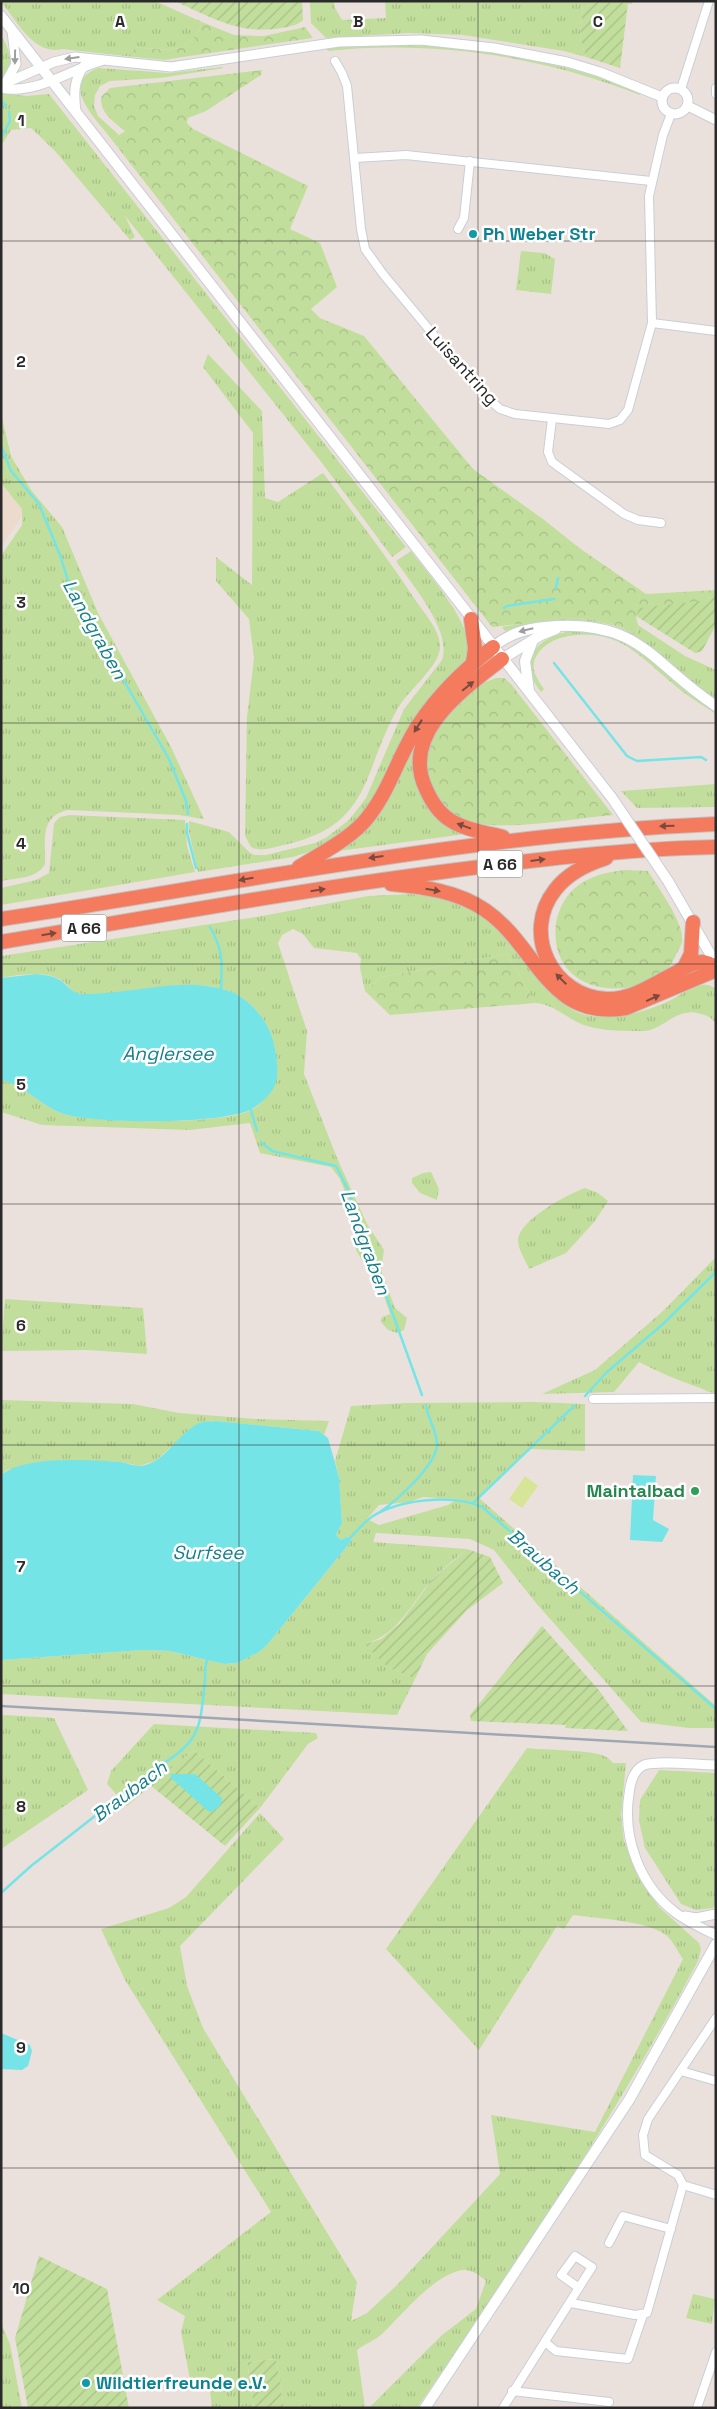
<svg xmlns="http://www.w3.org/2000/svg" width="717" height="2409" viewBox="0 0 717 2409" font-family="'Space Grotesk',sans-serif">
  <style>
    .education { fill: #ecdacd }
    .grass { fill: url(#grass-tufts); fill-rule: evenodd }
    .forest { fill: url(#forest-crowns) }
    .garden { fill: url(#garden-furrows) }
    .pitch { fill: #d7e598 }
    .water { fill: #75e4e7 }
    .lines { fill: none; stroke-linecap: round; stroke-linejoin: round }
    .stream { stroke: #75e4e7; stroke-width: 2.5 }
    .minor-casing { stroke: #c8ced7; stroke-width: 10 }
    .tertiary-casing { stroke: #c8ced7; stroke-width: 11 }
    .secondary-casing { stroke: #c8ced7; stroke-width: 12 }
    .motorway-casing { stroke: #c3c3c3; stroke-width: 16 }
    .minor { stroke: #fff; stroke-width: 8 }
    .tertiary { stroke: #fff; stroke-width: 9 }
    .secondary { stroke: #fff; stroke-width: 10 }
    .motorway { stroke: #f47b5e; stroke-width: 14 }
    .rail { stroke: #9fa7b3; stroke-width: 2.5 }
    .secondary-bridge-casing { stroke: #c8ced7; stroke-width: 12; stroke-linecap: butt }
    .secondary-bridge { stroke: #fff; stroke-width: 10 }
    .oneway { fill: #9f9f9f }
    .oneway2 { fill: #7b4a3f }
    .grid { fill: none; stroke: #2a2a2a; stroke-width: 1; stroke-opacity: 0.55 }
    .culture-dot { fill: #0f9aa8; stroke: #fff; stroke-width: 2 }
    .leisure-dot { fill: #2e9e5b; stroke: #fff; stroke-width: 2 }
    .labels { text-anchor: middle; stroke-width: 5; stroke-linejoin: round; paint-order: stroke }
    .shield { fill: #fff; stroke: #6a6a6a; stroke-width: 1 }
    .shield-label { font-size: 16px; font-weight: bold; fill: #2a2a2a }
    .culture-label { font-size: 18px; font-weight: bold; fill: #0d838f; stroke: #fff; text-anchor: start }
    .street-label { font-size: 18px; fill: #2a2a2a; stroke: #fff }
    .leisure-label { font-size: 18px; font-weight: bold; fill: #27864d; stroke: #fff; text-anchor: end }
    .water-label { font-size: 19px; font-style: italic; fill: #157f8c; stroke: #fff }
    .grid-label { font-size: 16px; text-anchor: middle; font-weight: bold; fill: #2a2a2a; stroke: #fff; stroke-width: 5; stroke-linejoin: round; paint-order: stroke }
  </style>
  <defs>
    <pattern id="grass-tufts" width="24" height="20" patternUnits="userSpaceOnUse" patternTransform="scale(1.25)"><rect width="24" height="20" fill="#c2de9c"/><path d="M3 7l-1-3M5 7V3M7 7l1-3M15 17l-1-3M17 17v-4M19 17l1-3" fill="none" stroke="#a7bf87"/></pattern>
    <pattern id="forest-crowns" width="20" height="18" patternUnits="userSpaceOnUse" patternTransform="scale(1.25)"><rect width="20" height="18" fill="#c2de9c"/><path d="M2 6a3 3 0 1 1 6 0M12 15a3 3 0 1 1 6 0" fill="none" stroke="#a7bf87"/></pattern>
    <pattern id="garden-furrows" width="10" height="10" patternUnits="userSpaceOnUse" patternTransform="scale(1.25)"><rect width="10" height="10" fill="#c2de9c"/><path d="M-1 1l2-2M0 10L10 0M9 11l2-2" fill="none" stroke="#a7bf87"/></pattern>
  </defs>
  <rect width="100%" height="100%" fill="#ebe1dc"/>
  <path class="education" d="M1,483L22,509L21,518L1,547Z"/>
  <g class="grass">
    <path d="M155,1L202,22C191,58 163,49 133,47L135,57L62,49C34,56 17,21 1,2Z"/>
    <path d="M310,1H334L335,8L342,20L386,18L385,1H632V4L587,2L583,5L580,38L586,57L564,51L463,35L409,33L326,38L311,23Z"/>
    <path d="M1,35C10,50 16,67 1,80Z"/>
    <path d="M377,44C472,45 552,58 641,92L640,95C541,56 434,40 328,51L326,48Z"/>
    <path d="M222,67L224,68L160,78L110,81L100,86L95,95L94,106L98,116L119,135L112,140C98,120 57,84 98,68L169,73Z"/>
    <path d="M1,93L26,96L49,94L406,547L392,557L322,463L125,216L135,237L130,240L55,151L31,128L11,130L1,146Z"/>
    <path d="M521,251L544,253L555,259L551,294L516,290Z"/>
    <path d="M208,354L262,411L265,498L278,502L323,473C355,515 387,557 416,601C425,614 438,628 440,644C443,664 408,690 398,708C362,770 373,824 288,844C277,846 261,853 251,847L245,836L247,717L254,658L249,619L216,581V557L252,585L253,433L203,367Z"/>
    <path d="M1,414L11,456L31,490L62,527L98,613L171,747L204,819L179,815L68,810C39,817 46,839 45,864C37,879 16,878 1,881V556L22,525V509L1,483Z"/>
    <path d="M411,551C427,572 471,623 469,649C469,652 467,657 466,660L356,824L312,851L293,857L198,872L189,832V821L229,832L249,852L254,855H266L315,843L327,837L349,820L366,798L404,709L442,660C452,630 412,585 396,561Z"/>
    <path d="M577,618L604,621L637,634L638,625L685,656L716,670V700C689,681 666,656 638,638C599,611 548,620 505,631L502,627L544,620Z"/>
    <path d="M571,631L602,633L631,644L716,710V714C701,704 685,695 672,683C637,654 619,629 569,636C556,638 544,644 537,655C529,667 537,679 544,689L541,692C516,660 537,637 571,631Z"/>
    <path d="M418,733L473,833L331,852L374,817L404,769Z"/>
    <path d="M716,784V807L637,808L621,791Z"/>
    <path d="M69,815L185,820L187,846L195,872L1,905V888L36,880L49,873L54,823L60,817Z"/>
    <path d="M411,894C430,897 453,897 471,906C515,929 544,1006 586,1015C613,1021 646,1012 671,1000C680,995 692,986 702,985C707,984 712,986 716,989V1024C711,1017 708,1016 701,1014C676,1006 664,1030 644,1031C625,1031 605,1031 587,1026C569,1021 555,1004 535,1003L507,954L382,977L365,991L360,968L361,959L357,953L314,948L303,934L293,929L282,935L278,943L307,1031L304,1074L337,1158L367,1224L384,1250L381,1270L395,1308L407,1318L404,1330L397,1333L388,1330L381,1322L382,1317L390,1314L376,1273L363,1262L356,1250L359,1227L340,1179L331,1167L260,1153L250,1123L190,1130L42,1125L1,1112V1080C27,1086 42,1108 67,1115C98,1123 224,1125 251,1110C275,1096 280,1069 274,1044C270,1023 250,998 229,991C180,974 124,1000 76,993C70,990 67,984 61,980C44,970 19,975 1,978V956L262,916L368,896Z"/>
    <path d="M431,1172L439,1189L437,1200L420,1193L412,1183V1178L423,1173Z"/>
    <path d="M585,1188L598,1193L608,1201L595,1221L566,1253L529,1269C526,1261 518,1250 518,1240C519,1220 568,1194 585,1188Z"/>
    <path d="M716,1257V1393C708,1393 704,1389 697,1387C677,1380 659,1372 639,1362L614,1392L542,1394L595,1370L663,1311Z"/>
    <path d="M5,1299L143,1308L147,1354L87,1350L1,1351Z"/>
    <path d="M1,1400L133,1404L179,1413L256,1419L329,1421L324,1435L319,1431L216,1421L199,1423L155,1461L139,1466L122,1462L55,1461L7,1470L1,1475Z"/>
    <path d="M534,1402L585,1404V1451L531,1449L479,1498L716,1706V1728H689L641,1722L536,1603L494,1550L470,1539L376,1533L373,1542L467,1549C455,1559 442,1569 432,1580C411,1603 399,1634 367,1643L387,1667L415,1679L397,1715L1,1694V1660L144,1650L170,1651L224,1664L237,1663L259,1652L267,1645L352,1540L347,1537L341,1540L336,1535L342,1523L339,1477L335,1461L351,1406L406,1403ZM423,1497L457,1499L448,1505L379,1525L367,1519L379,1505L409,1502Z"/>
    <path d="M5,1715L54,1718L88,1790L1,1849V1716Z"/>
    <path d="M154,1724L316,1733L318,1738L308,1744L260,1808L194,1750L127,1806L107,1784L111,1771Z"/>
    <path d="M527,1748C543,1750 594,1750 604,1756C608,1757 611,1761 613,1763H626L621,1816L624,1841L639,1876L659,1907L699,1943L701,1949L698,1961C615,2117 518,2263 417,2408H369L442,2335L476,2309L486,2281C481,2276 471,2269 463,2270C434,2274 403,2314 383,2333C376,2340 365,2344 357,2350L365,2408H284L276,2359L247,2362L254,2408H212L209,2382L191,2385L181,2332L185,2316L157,2300L271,2212L125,1980L101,1929L169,1908L186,1897L260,1813L284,1839L180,1946L187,1986L203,2028L357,2282L351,2321L367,2313L397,2285L500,2174L491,2115L595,2132L683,1959C678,1952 673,1941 667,1936C650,1921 595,1918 573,1915L564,1929L557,1926L479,2050L386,1949Z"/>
    <path d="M659,1770L716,1773V1904L713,1908L696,1910L681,1904L645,1848L639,1821L640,1800Z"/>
    <path d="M693,2294L715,2299L712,2324L686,2318Z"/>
    <path d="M1,2323L10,2344L22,2408H1Z"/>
  </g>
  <g class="forest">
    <path d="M202,22L234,35L264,36L305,27L313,38L183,57L164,60L135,57L133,47C163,49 191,58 202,22Z"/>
    <path d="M262,70L261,75L206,111L188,118L187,123L193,129L308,186L290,229L320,243L337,287L311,309L320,318L364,336L473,469L543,519L578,547L646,594L716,590V596H709L708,600L636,616L638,625L637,634L604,621L577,618L492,627L112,140L125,131C113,121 100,113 101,97L110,88Z"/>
    <path d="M496,678H504L511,684L613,815C576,818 490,835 458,818C446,812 439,802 433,790C429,781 424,767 426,757C431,723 465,688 496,678Z"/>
    <path d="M625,870L648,871C658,888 685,923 682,942C681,946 678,950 677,953C674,959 670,967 665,972C629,1000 563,994 556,942C555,933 555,922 559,912C570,882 596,873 625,870Z"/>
    <path d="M507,954L535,1003L390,1015L365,991L382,977Z"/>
  </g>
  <g class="garden">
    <path d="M175,1H302L303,20C298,25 289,27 282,28C240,35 212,18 175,1Z"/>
    <path d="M587,2L628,3L620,68L586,57L580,38L583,5Z"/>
    <path d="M709,596H716V625L702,651L695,653L636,616L639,608L708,600Z"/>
    <path d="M467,1549L490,1557L503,1583L467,1610L427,1654L415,1679L387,1667L365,1644L381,1639L400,1623L432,1580Z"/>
    <path d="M542,1626L598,1689L628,1731L565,1728L566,1725L471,1721L470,1715Z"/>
    <path d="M194,1750L260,1808L225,1846L150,1785Z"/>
    <path d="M39,2256L107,2289L129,2408H28L15,2338Z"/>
    <path d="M276,2359L284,2408H254L247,2362Z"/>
  </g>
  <path class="pitch" d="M525,1476L538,1486L522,1508L509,1499Z"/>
  <g class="water">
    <path d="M36,974C44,975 51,975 58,979C68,984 71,994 83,994C131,995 182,975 229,991C250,998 270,1023 274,1044C277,1058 281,1080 271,1092C266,1099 255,1108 248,1111C213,1124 104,1124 67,1115C42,1108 27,1086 1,1080V978Z"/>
    <path d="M216,1421L319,1431L328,1438L339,1477L342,1523L336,1535L341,1540L347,1537L352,1540L267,1645L259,1652L237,1663L224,1664L170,1651L144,1650L1,1660V1475C25,1455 91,1460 121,1462C127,1463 134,1466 140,1466C164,1464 177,1435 197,1424C202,1421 210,1422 216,1421Z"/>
    <path d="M633,1475L656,1476L653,1520L669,1529L662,1542L630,1540L632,1497L622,1496L623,1493H632Z"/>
    <path d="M171,1774H195L222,1798C222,1806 217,1810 209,1812L170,1777Z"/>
    <path d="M1,2033L30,2045L32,2051L28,2066L22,2070L1,2069Z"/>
  </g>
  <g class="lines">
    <g class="stream">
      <path d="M1,101L6,106"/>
      <path d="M1,138L10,121L9,112"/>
      <path d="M1,446L11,471L39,504L60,555L70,587L169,759L186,801L188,814"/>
      <path d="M556,588L558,578"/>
      <path d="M504,608L507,606L554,599"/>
      <path d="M554,663L627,756L637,761L701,757L706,760"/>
      <path d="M187,824V833L196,868"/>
      <path d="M210,927C224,952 222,962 221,990"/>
      <path d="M250,1107L257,1131"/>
      <path d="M261,1142L272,1151L336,1166L348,1190L422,1395"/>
      <path d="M585,1396L607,1372L663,1324L716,1272"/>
      <path d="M473,1503L574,1406"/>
      <path d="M380,1512C396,1501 437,1465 437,1444C437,1432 428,1418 426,1406"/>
      <path d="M348,1540C356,1532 364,1522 373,1516C401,1499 453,1494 482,1507L716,1709"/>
      <path d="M1,1893L31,1866L159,1766C202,1741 200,1726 205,1680C205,1673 205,1663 208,1658"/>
    </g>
    <g class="minor-casing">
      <g id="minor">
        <path d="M335,61L342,73L347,86L361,229L365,249L383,274L482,393L500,409L515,414L609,424L620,420L628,410L652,323L649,196L663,135L671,114"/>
        <path d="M716,88V94"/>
        <path d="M681,89L709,1"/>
        <path d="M355,158L406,155L651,181"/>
        <path d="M458,229L464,218L470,161"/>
        <path d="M652,323L716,331"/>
        <path d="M552,419L548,452L552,462L624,514L638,520L661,523"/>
        <path d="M593,1399L716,1398"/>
        <path d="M681,2071L716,2081"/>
        <path d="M683,2185L716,2195"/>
        <path d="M609,2243L623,2216L671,2229"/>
        <path d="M571,2303L635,2315L647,2313L683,2185L678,2175L645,2155L643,2135L648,2119L716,2018"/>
        <path d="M545,2342L556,2351L628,2359L643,2315"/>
        <path d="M512,2391L609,2402"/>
        <path d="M503,2408L592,2267L575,2256L561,2275L579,2288"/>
        <path d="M697,2408L716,2352"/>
      </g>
    </g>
    <g class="tertiary-casing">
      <g id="tertiary">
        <path d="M6,82L16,64L12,31"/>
        <path d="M1,85L54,62L75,57L171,67L339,42L421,40L494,48L567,62L600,72L662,97"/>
        <circle cx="675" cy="101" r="13"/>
        <path d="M1,88C36,95 69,70 101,61"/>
        <path d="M688,106L716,120"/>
        <path d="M76,112C74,94 73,81 84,66"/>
        <path d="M716,1765C699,1765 657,1760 644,1765C633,1770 630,1784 629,1794C622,1838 640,1886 676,1913C688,1922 702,1928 716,1935"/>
        <path d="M685,1916L696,1918L716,1914"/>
      </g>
    </g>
    <g class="secondary-casing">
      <g id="secondary">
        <path d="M1,16L612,798"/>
        <path d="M493,647C512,631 533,627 557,626C642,622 653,665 716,706"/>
        <path d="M502,659L541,635L556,629"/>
        <path d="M529,691L525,661L533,640"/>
        <path d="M668,881L716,964"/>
        <path d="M425,2408L629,2100L716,1944"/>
      </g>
    </g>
    <g class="motorway-casing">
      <g id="motorway">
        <path d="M471,619L475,648L473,663"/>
        <path d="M502,659C465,688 399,733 426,789C432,803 441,816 455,823C470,831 487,833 503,837"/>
        <path d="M606,858C587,864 567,874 555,890C521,933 552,997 607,999C632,1000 655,983 677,972C684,968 693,962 702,962C707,962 711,965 716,967"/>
        <path d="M299,867C320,854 344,842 362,824C389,795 397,757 419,724C438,695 465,669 493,647"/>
        <path d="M391,884C424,887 457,891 485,910C538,946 547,1021 626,1008L716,970"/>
        <path d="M1,919C239,883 475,834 716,824"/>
        <path d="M1,942C148,918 294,891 441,872C532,860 624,849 716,847"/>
        <path d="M684,968L691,954L693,922"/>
      </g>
    </g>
    <use href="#minor" class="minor"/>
    <use href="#tertiary" class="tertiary"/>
    <use href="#secondary" class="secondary"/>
    <use href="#motorway" class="motorway"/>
    <path class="rail" d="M1,1706L716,1747"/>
    <g class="secondary-bridge-casing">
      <path id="secondary-bridge" d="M612,798L668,881"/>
    </g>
    <use href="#secondary-bridge" class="secondary-bridge"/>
  </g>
  <defs><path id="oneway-solid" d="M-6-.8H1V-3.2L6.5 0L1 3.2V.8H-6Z" transform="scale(1.25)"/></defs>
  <g class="oneway">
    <use href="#oneway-solid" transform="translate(15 57) rotate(91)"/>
    <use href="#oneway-solid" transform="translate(72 58) rotate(172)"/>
    <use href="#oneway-solid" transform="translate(526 630) rotate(166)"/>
  </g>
  <g class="oneway2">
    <use href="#oneway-solid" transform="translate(468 686) rotate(-39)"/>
    <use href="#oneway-solid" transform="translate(418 726) rotate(122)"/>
    <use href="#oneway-solid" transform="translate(464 826) rotate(-160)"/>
    <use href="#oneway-solid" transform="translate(667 826) rotate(178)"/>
    <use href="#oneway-solid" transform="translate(376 857) rotate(172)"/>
    <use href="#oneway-solid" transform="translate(538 860) rotate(-7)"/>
    <use href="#oneway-solid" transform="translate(246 879) rotate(170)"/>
    <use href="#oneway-solid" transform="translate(318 890) rotate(-9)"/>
    <use href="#oneway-solid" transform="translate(433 890) rotate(10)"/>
    <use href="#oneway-solid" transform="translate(49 934) rotate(-9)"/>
    <use href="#oneway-solid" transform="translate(561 979) rotate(-135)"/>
    <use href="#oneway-solid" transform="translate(653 998) rotate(-24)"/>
  </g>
  <path class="grid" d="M239,1V2408M478,1V2408M1,241H716M1,482H716M1,723H716M1,964H716M1,1204H716M1,1445H716M1,1686H716M1,1927H716M1,2168H716"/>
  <g class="culture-dot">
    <circle cx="473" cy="234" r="5"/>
    <circle cx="86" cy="2383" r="5"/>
  </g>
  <circle class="leisure-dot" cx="695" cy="1491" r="5"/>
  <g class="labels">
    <g class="shield">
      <rect x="477.5" y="850.5" width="45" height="27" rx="4"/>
      <rect x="61.5" y="914.5" width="45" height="27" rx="4"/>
    </g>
    <g class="shield-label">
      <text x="500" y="870">A 66</text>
      <text x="84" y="934">A 66</text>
    </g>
    <g class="culture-label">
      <text x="483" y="240">Ph Weber Str</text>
      <text x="96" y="2389">Wildtierfreunde e.V.</text>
    </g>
    <g class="street-label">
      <text transform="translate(462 366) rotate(48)" y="6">Luisantring</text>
    </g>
    <g class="leisure-label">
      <text x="685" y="1497">Maintalbad</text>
    </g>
    <g class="water-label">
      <text transform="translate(95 629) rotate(61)" y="7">Landgraben</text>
      <text x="168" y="1060">Anglersee</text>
      <text transform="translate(366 1242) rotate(70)" y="7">Landgraben</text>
      <text x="208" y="1559">Surfsee</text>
      <text transform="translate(544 1561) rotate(41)" y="7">Braubach</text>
      <text transform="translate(129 1791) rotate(-37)" y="7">Braubach</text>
    </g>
  </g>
  <g class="grid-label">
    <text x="120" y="27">A</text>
    <text x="358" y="27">B</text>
    <text x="598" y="27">C</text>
    <text x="21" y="126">1</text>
    <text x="21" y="367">2</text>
    <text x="21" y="608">3</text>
    <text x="21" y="849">4</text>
    <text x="21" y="1090">5</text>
    <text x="21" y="1331">6</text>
    <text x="21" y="1572">7</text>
    <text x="21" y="1812">8</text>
    <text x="21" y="2053">9</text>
    <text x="21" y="2294">10</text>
  </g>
  <rect width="717" height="2409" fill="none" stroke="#2a2a2a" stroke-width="5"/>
</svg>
